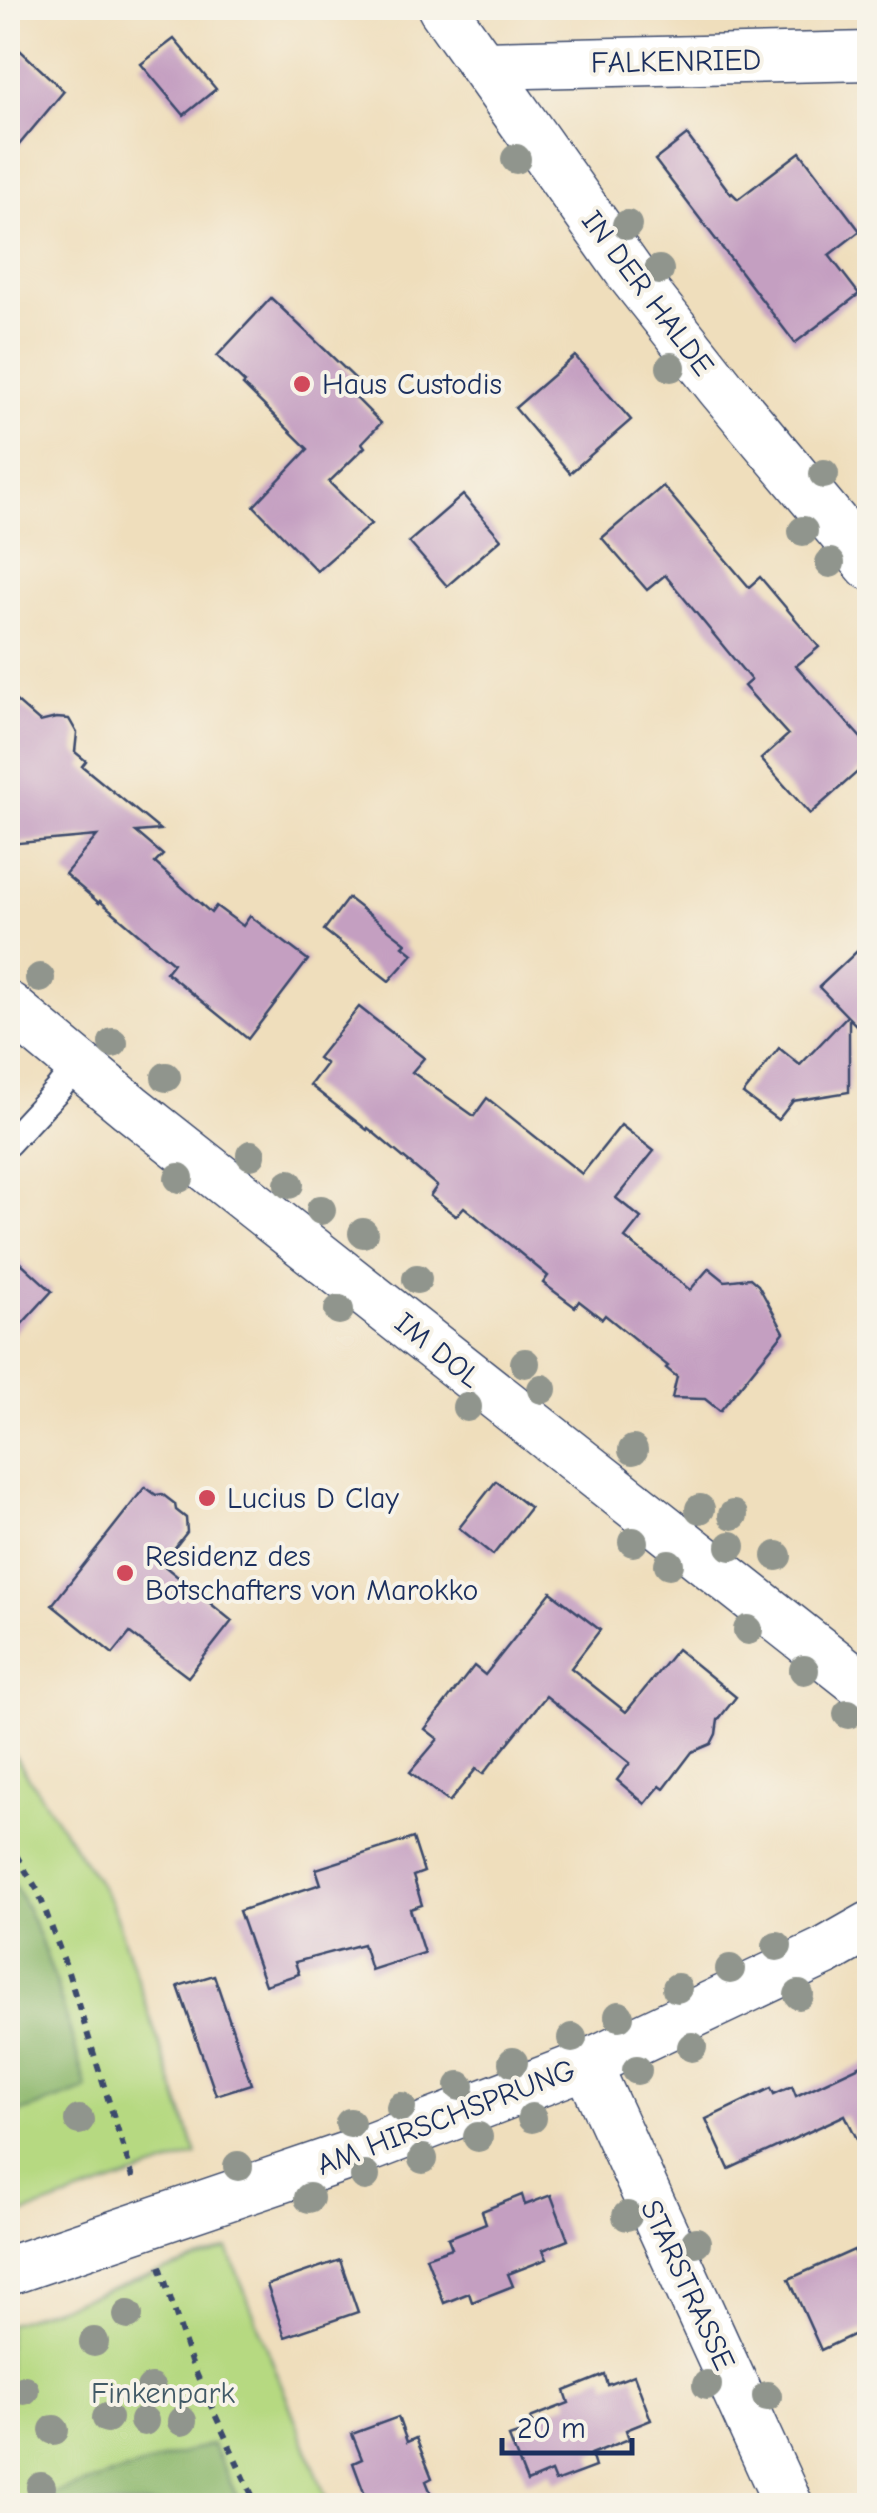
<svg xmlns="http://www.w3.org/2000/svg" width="877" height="2513" viewBox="0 0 877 2513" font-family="'Comic Neue',sans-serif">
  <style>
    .green { fill: #b6d981; stroke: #688470; stroke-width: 2.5 }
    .forest { fill: #90b96f; stroke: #567466; stroke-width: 2.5 }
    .building { fill: #c49fc1 }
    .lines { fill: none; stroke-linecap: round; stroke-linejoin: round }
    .lane-casing { stroke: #3b496c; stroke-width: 29 }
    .street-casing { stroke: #3b496c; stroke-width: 51 }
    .path { stroke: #3b496c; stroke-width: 6; stroke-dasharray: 8 8; stroke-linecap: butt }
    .lane { stroke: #fff; stroke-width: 25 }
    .street { stroke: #fff; stroke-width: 48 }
    .tree { fill: #90958d }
    .poi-dot { fill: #d1495b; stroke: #f7f3e8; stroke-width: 4 }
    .labels { text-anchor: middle; stroke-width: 8; stroke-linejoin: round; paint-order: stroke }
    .street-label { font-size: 30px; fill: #1b2f5e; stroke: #f7f3e8 }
    .poi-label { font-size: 30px; fill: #1b2f5e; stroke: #f7f3e8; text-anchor: start }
    .park-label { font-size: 30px; fill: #425a67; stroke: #f7f3e8 }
  </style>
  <rect width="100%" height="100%" fill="#f7f3e8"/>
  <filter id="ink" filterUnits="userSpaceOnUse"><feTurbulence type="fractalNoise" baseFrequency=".01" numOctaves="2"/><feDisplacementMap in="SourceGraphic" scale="20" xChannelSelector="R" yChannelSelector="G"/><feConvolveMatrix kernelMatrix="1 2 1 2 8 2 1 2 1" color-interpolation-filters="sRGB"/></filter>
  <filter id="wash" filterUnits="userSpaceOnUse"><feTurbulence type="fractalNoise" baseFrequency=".0048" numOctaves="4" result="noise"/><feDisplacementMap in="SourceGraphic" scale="40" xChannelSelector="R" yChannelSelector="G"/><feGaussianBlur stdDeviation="2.25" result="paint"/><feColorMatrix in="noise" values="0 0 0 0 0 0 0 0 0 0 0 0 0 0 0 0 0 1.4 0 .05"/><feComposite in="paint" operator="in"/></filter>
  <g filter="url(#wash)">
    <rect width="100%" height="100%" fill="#efdebc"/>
    <g class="green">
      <path d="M8,1746L111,1902L197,2155L8,2219Z"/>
      <path d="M228,2249L329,2505H8V2324Z"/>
    </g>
    <g class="forest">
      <path d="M8,1874C48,1939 65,2016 87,2089L8,2117Z"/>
      <path d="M212,2444L241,2505L27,2506L26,2502Z"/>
    </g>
    <g id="blocks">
      <g class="building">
        <path d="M8,39L64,91L8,158Z"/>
        <path d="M174,39L216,89L184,115L141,64Z"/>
        <path d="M687,135L731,194L732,193L738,199L800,152L860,231L829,255L859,294L795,343L655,160Z"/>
        <path d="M271,298L365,388L356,398L381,423L362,443L365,447L329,482L371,524L317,571L254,506L308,449L243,385L245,383L217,356Z"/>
        <path d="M575,356L631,420L570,473L515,408Z"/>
        <path d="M663,486L749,587L760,577L819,647L796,666L870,748V761L810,814L761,759L788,735L744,686L751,680L665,575L647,590L602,538Z"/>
        <path d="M463,495L501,539L447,586L409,542Z"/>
        <path d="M8,694L40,722L56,718L69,719L77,733L75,752L86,761L82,766L160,830L136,832L163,855L155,863L211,913L216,906L243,926L250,916L308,960L248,1039L166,972L173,963L100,901L99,903L65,874L97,836L8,844Z"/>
        <path d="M348,898L406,943L403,946L413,954L389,981L324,930Z"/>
        <path d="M870,939V1039L849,1018V1092L793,1101L778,1120L743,1094L779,1048L800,1065L847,1016L819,987Z"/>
        <path d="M359,1007L424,1058L412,1072L474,1116L487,1098L582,1174L621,1125L654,1151L616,1198L641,1218L625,1238L690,1290L709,1268L725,1281L750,1278L758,1285L784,1332L720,1411L705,1399L672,1398L677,1377L666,1368L668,1366L605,1315L602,1319L579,1301L575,1307L543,1283L548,1276L464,1207L456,1216L430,1196L437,1186L368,1128L367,1130L310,1085L326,1064L318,1058Z"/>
        <path d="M8,1251L52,1291L8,1339Z"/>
        <path d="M496,1481L530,1508L493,1555L459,1528Z"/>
        <path d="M145,1487L156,1495L162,1494L175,1504L176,1510L186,1518L187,1532L162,1564L232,1621L188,1677L130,1633L113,1654L52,1605Z"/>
        <path d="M551,1592L600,1630L571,1668L626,1712L677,1649L736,1697L718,1720L716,1734L711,1744L692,1752L664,1789L660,1786L645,1804L617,1780L630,1763L546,1696L483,1774L476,1769L449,1802L410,1772L438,1739L425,1729L474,1666L485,1675Z"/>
        <path d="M413,1838L424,1872L413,1876L422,1905L410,1909L424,1953L371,1970L363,1944L295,1962L299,1974L265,1985L239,1911L321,1884L316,1869Z"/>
        <path d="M214,1975L251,2084L216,2095L178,1986Z"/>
        <path d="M870,2061V2165L845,2115L729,2169L706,2119L771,2088L774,2094L792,2086L796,2096Z"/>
        <path d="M522,2195L525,2205L551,2195L568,2240L543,2250L547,2259L508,2274L513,2286L472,2302L469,2293L444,2303L426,2257L452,2248L448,2238L486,2223L482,2211Z"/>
        <path d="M854,2250L870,2286V2327L821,2350L789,2279Z"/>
        <path d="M340,2260L358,2312L285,2337L267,2285Z"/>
        <path d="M605,2375L608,2385L634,2375L651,2420L626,2430L629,2439L591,2454L595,2467L555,2482L551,2472L527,2482L509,2437L535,2428L530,2418L569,2403L565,2391Z"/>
        <path d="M398,2417L407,2442L416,2438L432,2478L426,2481L436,2506H369L353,2463L362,2459L352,2434Z"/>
      </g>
    </g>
  </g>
  <g filter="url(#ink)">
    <use href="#blocks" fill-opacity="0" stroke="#3b496c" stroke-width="2.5"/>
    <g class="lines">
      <g class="lane-casing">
        <path id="lane" d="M8,1143L59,1088L77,1065"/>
      </g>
      <g class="street-casing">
        <g id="street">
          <path d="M442,8L630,273L721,388L870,566"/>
          <path d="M483,65L870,56"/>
          <path d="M8,1006L130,1107L870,1691"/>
          <path d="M587,2064L789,2506"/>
          <path d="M8,2271L356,2153L587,2064L826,1951L870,1926"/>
        </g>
      </g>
      <g class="path">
        <path d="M8,1842L38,1891L66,1966L135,2184"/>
        <path d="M160,2266L191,2362L257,2506"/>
        <path d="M8,2489L13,2506"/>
      </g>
      <use href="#lane" class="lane"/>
      <use href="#street" class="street"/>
    </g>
    <g class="tree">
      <circle cx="516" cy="159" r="15"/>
      <circle cx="627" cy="225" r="15"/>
      <circle cx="659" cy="270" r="15"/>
      <circle cx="671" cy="367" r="15"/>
      <circle cx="824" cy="474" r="15"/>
      <circle cx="803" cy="531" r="15"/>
      <circle cx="830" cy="563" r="15"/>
      <circle cx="40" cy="978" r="15"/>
      <circle cx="113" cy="1043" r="15"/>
      <circle cx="166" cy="1077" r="15"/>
      <circle cx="251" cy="1155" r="15"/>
      <circle cx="179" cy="1178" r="15"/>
      <circle cx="289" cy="1184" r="15"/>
      <circle cx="321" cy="1210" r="15"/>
      <circle cx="363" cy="1233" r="15"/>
      <circle cx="417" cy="1279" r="15"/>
      <circle cx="339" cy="1310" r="15"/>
      <circle cx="525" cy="1363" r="15"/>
      <circle cx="542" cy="1389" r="15"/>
      <circle cx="467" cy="1407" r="15"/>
      <circle cx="633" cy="1450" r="15"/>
      <circle cx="700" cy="1509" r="15"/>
      <circle cx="733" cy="1515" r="15"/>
      <circle cx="633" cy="1542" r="15"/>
      <circle cx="731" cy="1546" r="15"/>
      <circle cx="777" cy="1556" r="15"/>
      <circle cx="669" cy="1564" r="15"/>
      <circle cx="748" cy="1630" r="15"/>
      <circle cx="804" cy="1670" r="15"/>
      <circle cx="848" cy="1714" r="15"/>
      <circle cx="777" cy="1946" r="15"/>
      <circle cx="730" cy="1969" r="15"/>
      <circle cx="677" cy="1988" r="15"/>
      <circle cx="799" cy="1995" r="15"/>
      <circle cx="619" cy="2016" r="15"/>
      <circle cx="572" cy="2038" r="15"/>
      <circle cx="692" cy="2047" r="15"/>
      <circle cx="513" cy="2062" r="15"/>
      <circle cx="637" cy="2070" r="15"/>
      <circle cx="460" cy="2086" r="15"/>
      <circle cx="401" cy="2107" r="15"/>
      <circle cx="532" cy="2118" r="15"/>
      <circle cx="79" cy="2120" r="15"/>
      <circle cx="350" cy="2123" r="15"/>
      <circle cx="478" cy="2137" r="15"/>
      <circle cx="423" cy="2159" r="15"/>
      <circle cx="238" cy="2166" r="15"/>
      <circle cx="365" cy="2176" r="15"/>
      <circle cx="309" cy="2198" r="15"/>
      <circle cx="627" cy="2216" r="15"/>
      <circle cx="696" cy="2242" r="15"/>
      <circle cx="128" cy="2315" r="15"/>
      <circle cx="94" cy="2342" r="15"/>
      <circle cx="707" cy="2385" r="15"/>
      <circle cx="151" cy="2389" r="15"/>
      <circle cx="24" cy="2390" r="15"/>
      <circle cx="767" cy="2396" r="15"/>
      <circle cx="107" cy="2418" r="15"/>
      <circle cx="144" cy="2421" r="15"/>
      <circle cx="182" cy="2421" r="15"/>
      <circle cx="54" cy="2430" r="15"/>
      <circle cx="41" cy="2487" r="15"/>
    </g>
  </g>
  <g class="poi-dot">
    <circle cx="302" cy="384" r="10"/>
    <circle cx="207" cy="1498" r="10"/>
    <circle cx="125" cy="1573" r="10"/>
  </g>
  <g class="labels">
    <g class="street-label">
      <text transform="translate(676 61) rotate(-1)" y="10">FALKENRIED</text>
      <text transform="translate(648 293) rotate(53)" y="10">IN DER HALDE</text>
      <text transform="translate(438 1350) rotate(39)" y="10">IM DOL</text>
      <text transform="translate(446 2117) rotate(-21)" y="10">AM HIRSCHSPRUNG</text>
      <text transform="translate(688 2285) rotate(65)" y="10">STARSTRASSE</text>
    </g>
    <g class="poi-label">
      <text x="322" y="394">Haus Custodis</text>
      <text x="227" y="1508">Lucius D Clay</text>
      <text x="145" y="1566">Residenz des<tspan x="145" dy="34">Botschafters von Marokko</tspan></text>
    </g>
    <g class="park-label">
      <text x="163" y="2403">Finkenpark</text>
    </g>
  </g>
  <rect width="877" height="2513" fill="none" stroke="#f7f3e8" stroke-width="40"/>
  <path d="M502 2438v15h130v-15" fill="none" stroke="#1b2f5e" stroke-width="5"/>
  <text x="517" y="2438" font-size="30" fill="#1b2f5e" stroke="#f7f3e8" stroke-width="8" paint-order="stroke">20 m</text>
</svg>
